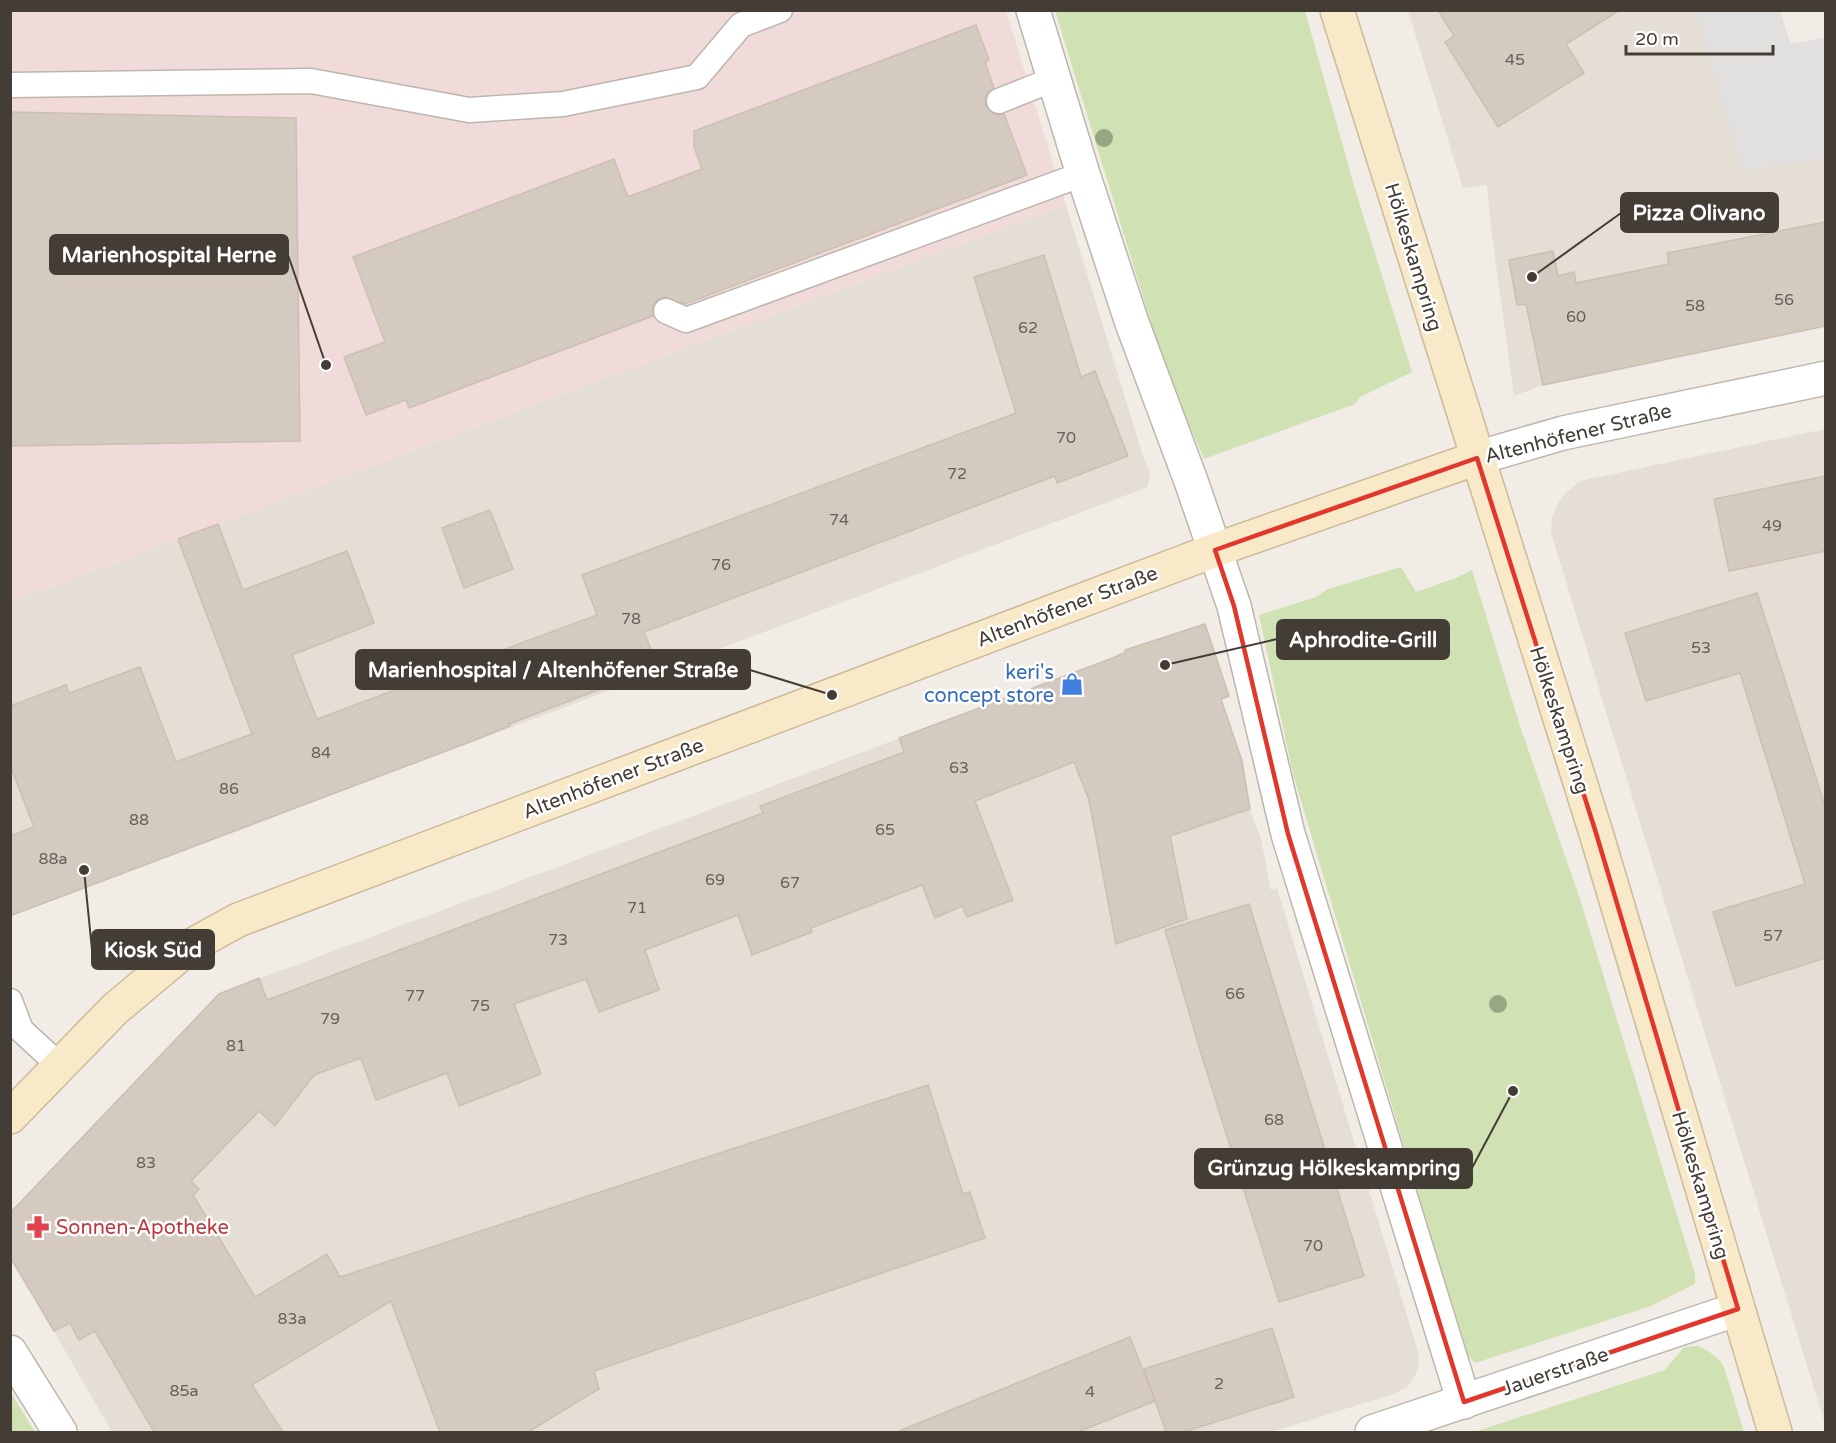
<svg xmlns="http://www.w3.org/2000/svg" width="1836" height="1443" viewBox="0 0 1836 1443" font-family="'Varela Round',sans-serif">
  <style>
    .residential { fill: #e4ded5 }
    .medical { fill: #f0dbda }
    .green { fill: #d0e1b3 }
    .parking { fill: #e2e0de }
    .building { fill: #d4cac0; stroke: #cbbfb1; stroke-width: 1.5 }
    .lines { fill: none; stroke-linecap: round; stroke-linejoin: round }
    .lane-casing { stroke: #beb6ad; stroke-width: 27 }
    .street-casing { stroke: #beb6ad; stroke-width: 36 }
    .secondary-casing { stroke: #ccba9a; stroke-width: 36 }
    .lane { stroke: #fff; stroke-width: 24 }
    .street { stroke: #fff; stroke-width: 33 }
    .secondary { stroke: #f8e9c9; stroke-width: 33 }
    .tree { fill: #97a782 }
    .marked { fill: none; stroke: #e2372c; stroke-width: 4.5; stroke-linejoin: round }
    .labels { text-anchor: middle; stroke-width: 5; stroke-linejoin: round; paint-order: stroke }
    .number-label { font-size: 16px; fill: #676058 }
    .street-label { font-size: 20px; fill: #433d36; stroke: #fff }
    .shop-label { font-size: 20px; fill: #366cbe; stroke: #fff; text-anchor: end }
    .health-label { font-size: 20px; fill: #be3a42; stroke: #fff; text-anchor: start }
    .leader { fill: none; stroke: #433d36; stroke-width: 2 }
    .callout-dot { fill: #433d36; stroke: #fff; stroke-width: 2 }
    .callout { fill: #433d36; stroke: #433d36; stroke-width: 2 }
    .callout-label { font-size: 21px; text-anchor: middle; font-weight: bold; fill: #fff }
  </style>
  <rect width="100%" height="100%" fill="#f1ede6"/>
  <g class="residential">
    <path d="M1408,11H1780L1790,44L1825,38V326L1543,385L1514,396L1492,236L1487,185L1463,188Z"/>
    <path d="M1066,205L1142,453L1150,472L1148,487L11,916V602Z"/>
    <path d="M1825,429V1424L1551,533L1552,518L1557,505L1565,494L1580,481Z"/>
    <path d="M1205,624L1229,696L1221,699L1242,761L1250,809L1261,839L1271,890L1277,888L1417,1348L1419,1360L1417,1371L1412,1381L1406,1388L1393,1394L1272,1432H112L11,1257L219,994L1105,661L1125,650Z"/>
  </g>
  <path class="medical" d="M11,11H1006L1066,205L11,602Z"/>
  <g class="green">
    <path d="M1055,11H1305L1355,189L1412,372L1360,397L1355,404L1204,459L1166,371Z"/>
    <path d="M1401,567L1416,592L1456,578L1472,570L1520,726L1580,899L1695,1274V1284L1651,1306L1475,1363L1470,1358L1464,1347L1293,774L1259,615L1316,597L1328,589Z"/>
    <path d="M1697,1346C1709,1351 1717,1355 1724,1367L1744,1432H1474L1665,1370L1684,1347Z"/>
    <path d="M10,1393H11L35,1432H11Z"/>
  </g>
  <path class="parking" d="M1695,11H1780L1790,44L1825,38V159L1742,171Z"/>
  <g class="building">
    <path d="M1438,10H1620L1566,44L1584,73L1498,127L1445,42L1454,36Z"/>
    <path d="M976,25L989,60L985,62L994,88L987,93L985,98L986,106L991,112L996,115L1004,114L1027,175L685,304L664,297L657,300L653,305V316L409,408L406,400L366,415L344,357L385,342L353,257L614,159L628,197L702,169L694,147V131Z"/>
    <path d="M10,112L296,118L300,441L10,446Z"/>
    <path d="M1826,222V326L1543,385L1526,304L1517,305L1509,260L1553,251L1558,276L1574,272L1576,283L1669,264L1667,253Z"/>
    <path d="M1044,255L1081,377L1095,371L1128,456L1057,483L1055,476L644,632L658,667L509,724L510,726L475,740L10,916V836L34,827L10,765V706L66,685L69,693L140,667L176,762L252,734L178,539L218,524L243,590L347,551L374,623L292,655L317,719L597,615L582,575L1016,413L974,277Z"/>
    <path d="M1826,476V551L1729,571L1714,499Z"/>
    <path d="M490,510L513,569L464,588L442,528Z"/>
    <path d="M1757,593L1826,809V958L1736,986L1713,912L1805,884L1740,673L1646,701L1625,633Z"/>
    <path d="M1205,624L1229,696L1221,699L1242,761L1250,809L1170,836L1187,919L1116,944L1089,800L1074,762L975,801L1013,900L967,917L962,906L935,918L922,885L811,928L812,932L752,955L738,915L645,950L659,990L599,1012L586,979L514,1004L541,1074L459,1106L447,1073L376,1100L361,1058L314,1075L275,1126L259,1111L191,1181L199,1189L193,1195L255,1297L327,1254L340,1277L928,1085L963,1194L970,1192L985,1238L594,1371L599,1389L528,1432H440L391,1301L252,1385L283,1432H154L95,1331L79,1340L70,1323L54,1331L10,1257V1213L219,994L259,978L267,1000L763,813L760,806L904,752L899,738L1126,653L1125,650Z"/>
    <path d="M1249,904L1364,1276L1279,1302L1200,1050L1165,930Z"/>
    <path d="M1272,1328L1294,1397L1184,1432H1166L1144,1369Z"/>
    <path d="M1130,1337L1155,1401L1078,1432H899V1431Z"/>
  </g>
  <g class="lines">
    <g class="lane-casing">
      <g id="lane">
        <path d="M10,85L311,81L469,110L563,104L697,77L741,25L780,10"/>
        <path d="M999,101L1054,79"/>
        <path d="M666,311L686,320L1083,174"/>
        <path d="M10,1001L21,1030L60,1066"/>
      </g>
    </g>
    <g class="street-casing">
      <g id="street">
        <path d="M1033,10L1083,174L1132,323L1191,481L1234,606L1288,834L1464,1402"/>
        <path d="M1477,458L1563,433L1826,378"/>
        <path d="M10,1352L60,1432"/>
        <path d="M1372,1432L1738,1309"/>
      </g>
    </g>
    <g class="secondary-casing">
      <g id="secondary">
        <path d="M1337,10L1596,833L1775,1432"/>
        <path d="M10,1117L115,1009L189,947L238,920L1215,550L1477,458"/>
      </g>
    </g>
    <use href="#lane" class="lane"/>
    <use href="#street" class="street"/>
    <use href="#secondary" class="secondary"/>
  </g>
  <g class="tree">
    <circle cx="1104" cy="138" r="9"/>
    <circle cx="1498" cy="1004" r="9"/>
  </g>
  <path class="marked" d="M1477,458L1596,833L1738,1309L1464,1402L1288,834L1234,606L1215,550Z"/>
  <defs>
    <g id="shop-bare" transform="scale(1.8)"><path d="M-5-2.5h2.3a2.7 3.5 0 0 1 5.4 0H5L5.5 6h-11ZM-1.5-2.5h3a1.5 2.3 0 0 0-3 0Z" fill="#3f7fe0" stroke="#fff" stroke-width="2.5" paint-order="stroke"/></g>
    <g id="pharmacy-bare" transform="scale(1.8)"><path d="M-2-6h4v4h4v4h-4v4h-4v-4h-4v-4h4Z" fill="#e0444e" stroke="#fff" stroke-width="2.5" paint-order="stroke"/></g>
  </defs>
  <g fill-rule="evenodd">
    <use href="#shop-bare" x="1072" y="684"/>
    <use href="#pharmacy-bare" x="38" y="1227"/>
  </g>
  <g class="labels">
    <g class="number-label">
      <text x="1515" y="65">45</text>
      <text x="1784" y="305">56</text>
      <text x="1695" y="311">58</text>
      <text x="1576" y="322">60</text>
      <text x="1028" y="333">62</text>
      <text x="1066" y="443">70</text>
      <text x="957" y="479">72</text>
      <text x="839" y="525">74</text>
      <text x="1772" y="531">49</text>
      <text x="721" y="570">76</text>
      <text x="631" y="624">78</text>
      <text x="1701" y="653">53</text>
      <text x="321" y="758">84</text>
      <text x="959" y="773">63</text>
      <text x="229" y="794">86</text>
      <text x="139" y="825">88</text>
      <text x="885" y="835">65</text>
      <text x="53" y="864">88a</text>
      <text x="715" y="885">69</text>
      <text x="790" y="888">67</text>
      <text x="637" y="913">71</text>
      <text x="1773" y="941">57</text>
      <text x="558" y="945">73</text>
      <text x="1235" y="999">66</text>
      <text x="415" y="1001">77</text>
      <text x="480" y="1011">75</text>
      <text x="330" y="1024">79</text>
      <text x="236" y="1051">81</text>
      <text x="1274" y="1125">68</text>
      <text x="146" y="1168">83</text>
      <text x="1313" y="1251">70</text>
      <text x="292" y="1324">83a</text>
      <text x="1219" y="1389">2</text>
      <text x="184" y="1396">85a</text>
      <text x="1090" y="1397">4</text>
    </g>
    <g class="street-label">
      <text transform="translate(1414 257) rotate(73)" y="7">Hölkeskampring</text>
      <text transform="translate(1578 433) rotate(-14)" y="7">Altenhöfener Straße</text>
      <text transform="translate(1067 606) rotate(-21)" y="7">Altenhöfener Straße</text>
      <text transform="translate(1560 720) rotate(72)" y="7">Hölkeskampring</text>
      <text transform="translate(613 778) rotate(-21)" y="7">Altenhöfener Straße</text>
      <text transform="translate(1701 1185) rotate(73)" y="7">Hölkeskampring</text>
      <text transform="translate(1555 1371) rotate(-19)" y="7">Jauerstraße</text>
    </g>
    <g class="shop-label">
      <text x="1054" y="679">keri's<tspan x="1054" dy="23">concept store</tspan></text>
    </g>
    <g class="health-label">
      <text x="56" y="1234">Sonnen-Apotheke</text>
    </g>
  </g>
  <path class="leader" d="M1532 277L1621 213M326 365L288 255M1165 665L1277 639M832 695L750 670M84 870L92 950M1513 1091L1472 1168"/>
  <g class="callout-dot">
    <circle cx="1532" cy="277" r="6"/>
    <circle cx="326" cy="365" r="6"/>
    <circle cx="1165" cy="665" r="6"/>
    <circle cx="832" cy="695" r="6"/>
    <circle cx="84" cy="870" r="6"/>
    <circle cx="1513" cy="1091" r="6"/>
  </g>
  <g class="callout">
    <rect x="1621" y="193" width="157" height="39" rx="6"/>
    <rect x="50" y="235" width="238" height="39" rx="6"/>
    <rect x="1277" y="620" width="172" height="39" rx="6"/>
    <rect x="356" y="650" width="394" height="39" rx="6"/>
    <rect x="92" y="930" width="122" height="39" rx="6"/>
    <rect x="1195" y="1149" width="277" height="39" rx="6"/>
  </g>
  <g class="callout-label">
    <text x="1699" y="220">Pizza Olivano</text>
    <text x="169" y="262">Marienhospital Herne</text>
    <text x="1363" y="647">Aphrodite-Grill</text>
    <text x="553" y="677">Marienhospital / Altenhöfener Straße</text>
    <text x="153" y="957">Kiosk Süd</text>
    <text x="1334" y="1175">Grünzug Hölkeskampring</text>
  </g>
  <rect width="1836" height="1443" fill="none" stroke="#433d36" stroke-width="24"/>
  <path d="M1626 45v9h147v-9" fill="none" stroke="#433d36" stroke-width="3"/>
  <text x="1635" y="45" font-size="18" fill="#433d36" stroke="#ffffff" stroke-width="4.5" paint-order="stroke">20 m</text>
</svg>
